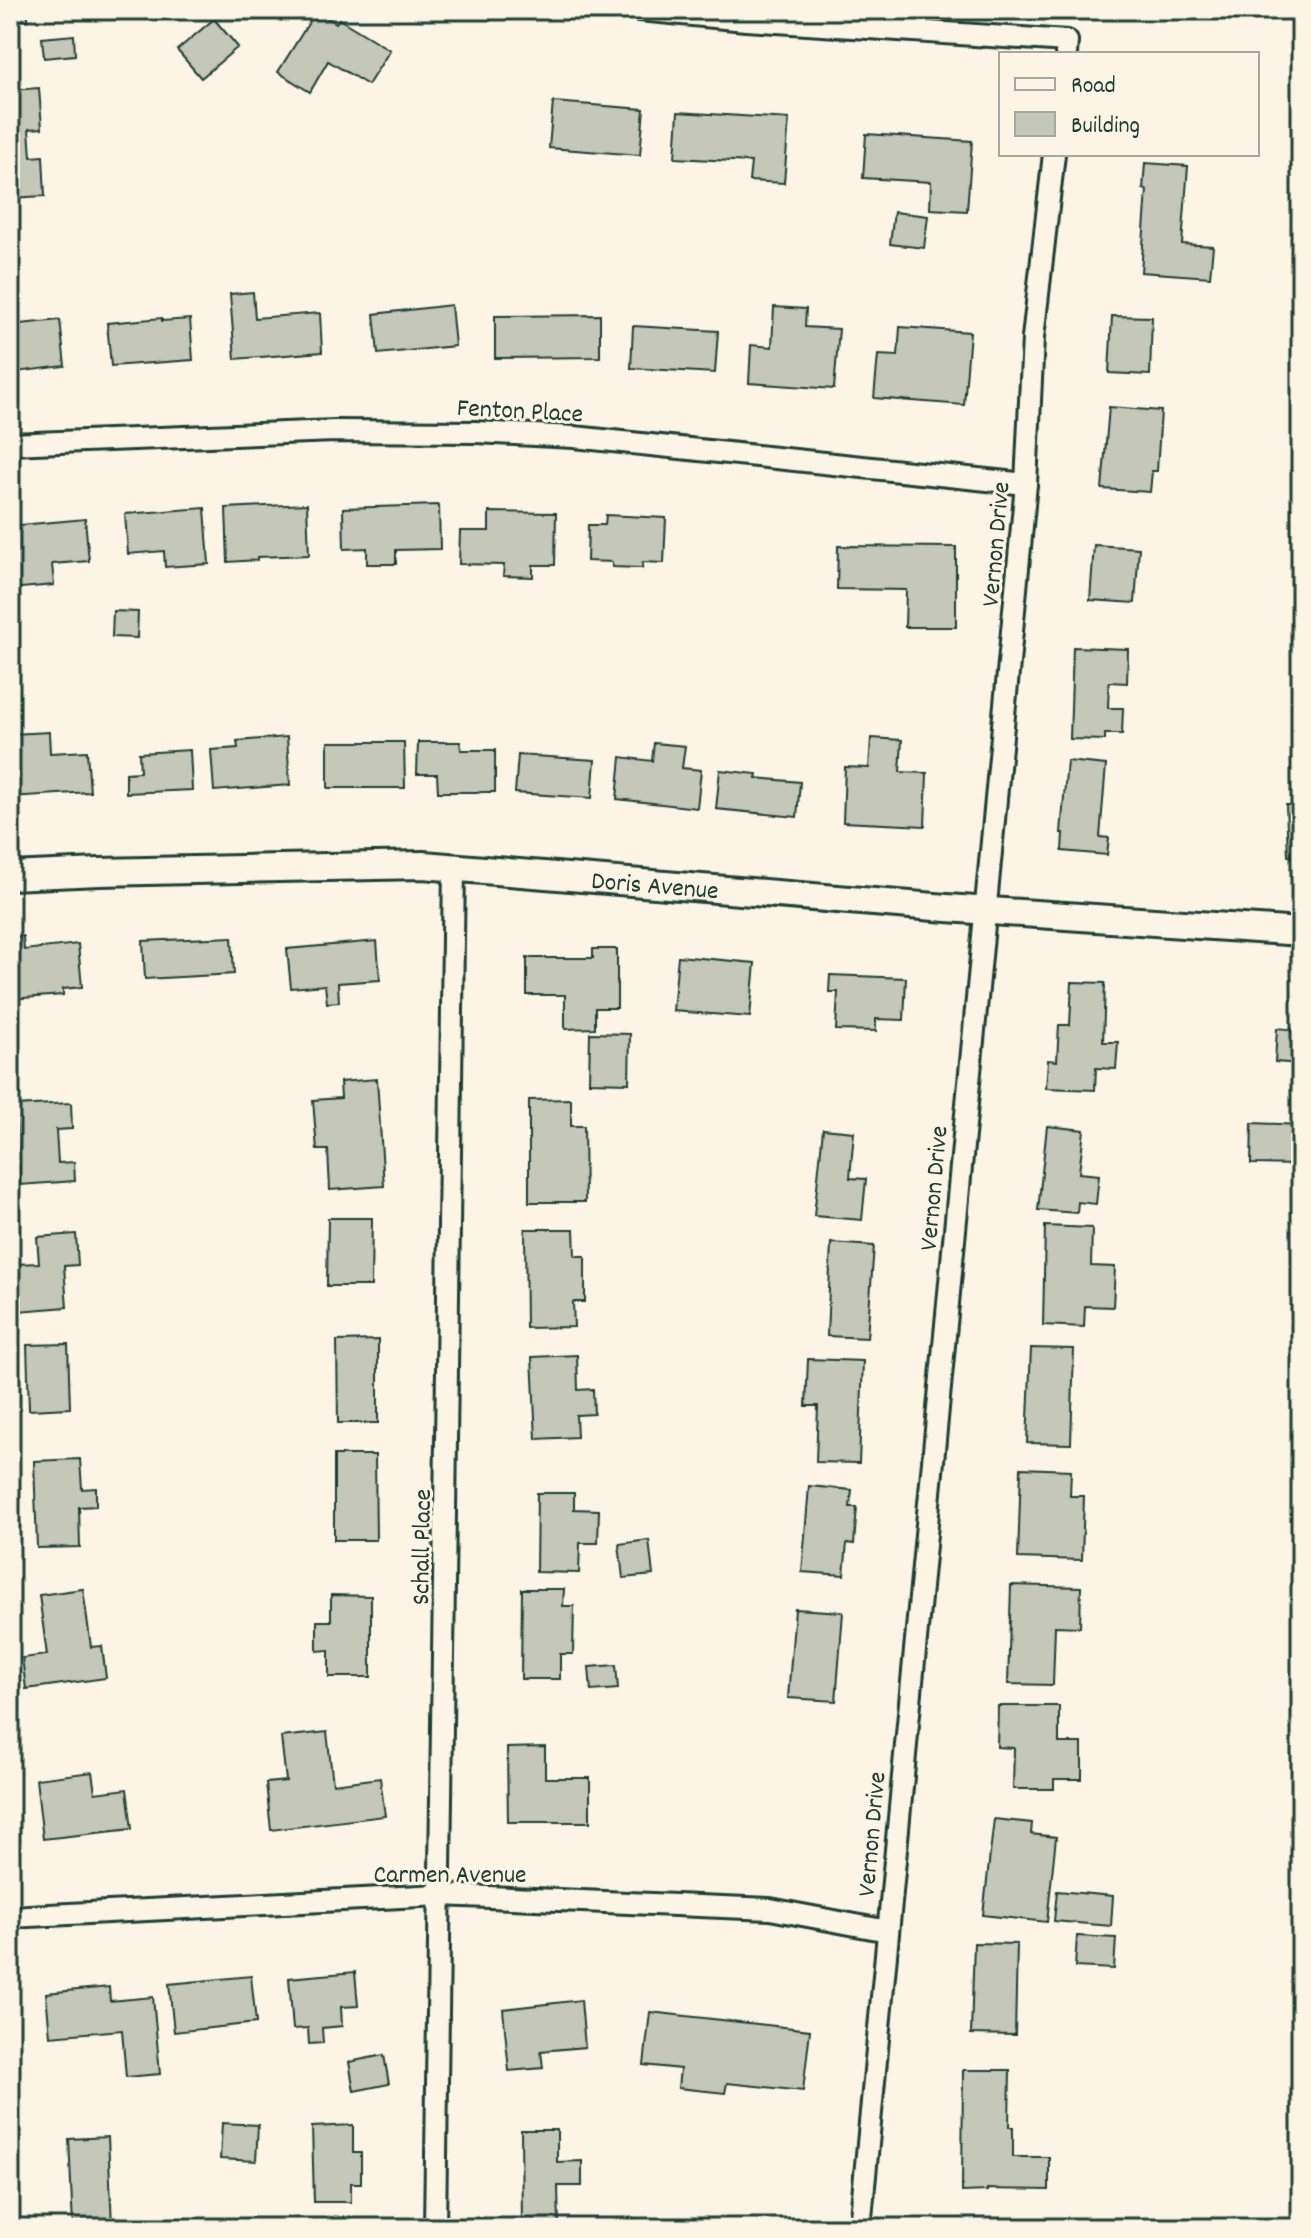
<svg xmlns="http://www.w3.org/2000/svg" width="1311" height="2238" viewBox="0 0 1311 2238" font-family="Dekko,sans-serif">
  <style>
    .building { fill: #c5c7b9; stroke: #1f3d34; stroke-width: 2 }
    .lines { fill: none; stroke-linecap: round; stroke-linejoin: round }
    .minor-casing { stroke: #1f3d34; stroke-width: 26 }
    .tertiary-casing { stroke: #1f3d34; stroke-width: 32 }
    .minor { stroke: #fcf5e5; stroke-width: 20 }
    .tertiary { stroke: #fcf5e5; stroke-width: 26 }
    .labels { text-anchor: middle; stroke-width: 6; stroke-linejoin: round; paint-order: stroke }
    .street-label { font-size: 26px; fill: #1f3d34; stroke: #fcf5e5 }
  </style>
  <rect width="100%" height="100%" fill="#fcf5e5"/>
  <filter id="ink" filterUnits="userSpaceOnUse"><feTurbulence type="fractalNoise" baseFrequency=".0125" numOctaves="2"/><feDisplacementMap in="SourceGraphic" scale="16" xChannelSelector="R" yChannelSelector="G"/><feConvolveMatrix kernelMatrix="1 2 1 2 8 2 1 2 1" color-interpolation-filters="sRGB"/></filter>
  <g filter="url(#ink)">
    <g class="building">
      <path d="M10,10H28V20L12,21L13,40H10Z"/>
      <path d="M316,11L336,23L339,19L390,50L368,85L328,61L310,92L278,72Z"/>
      <path d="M214,19L238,47L201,78L177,50Z"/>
      <path d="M74,35L75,55L44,58L42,38Z"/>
      <path d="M39,88L42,128L29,129L31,157L43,156L45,196L10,198V90Z"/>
      <path d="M553,102L644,109L640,155L549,148Z"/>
      <path d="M678,112L789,119L784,183L749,181L751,162L675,158Z"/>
      <path d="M866,134L972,141L967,211L930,209L931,182L863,178Z"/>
      <path d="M1145,163L1188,166L1182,244L1213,246L1210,277L1141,272L1147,190L1143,189Z"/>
      <path d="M894,212L928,216L924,248L890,244Z"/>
      <path d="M253,292L255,318L320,313L322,352L235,359L230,294Z"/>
      <path d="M451,305L455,346L378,354L374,314Z"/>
      <path d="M774,307L806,309L805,327L839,329L834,389L749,383L751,345L772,347Z"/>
      <path d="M600,315V357L495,358V316Z"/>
      <path d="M1112,316L1152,317L1150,375L1109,373Z"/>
      <path d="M162,318V321L190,319L193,360L111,366L107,323Z"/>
      <path d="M60,320L65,366L16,372L15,360L10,361V325Z"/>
      <path d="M633,326L718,331L715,373L631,368Z"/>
      <path d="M900,327L970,332L964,405L874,398L878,355L898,356Z"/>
      <path d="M1109,407L1161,411L1157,471H1152L1150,492L1102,489Z"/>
      <path d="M307,504L309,555L257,557V560L228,562L226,508Z"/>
      <path d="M439,505L440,549L396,550V564H367V548L344,549L343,508Z"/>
      <path d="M205,508L209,564L165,567L164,551L128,554L125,514Z"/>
      <path d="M489,512L556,513L555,565H533V577L503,576L504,565L459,564L460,531H489Z"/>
      <path d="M606,515L666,518L664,563L643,562L642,568L612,567V562L587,561L588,525H605Z"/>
      <path d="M85,519L89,561L52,564L54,585L10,589V526Z"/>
      <path d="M1094,545L1139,548L1135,603L1090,600Z"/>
      <path d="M838,546L956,547V627H905L906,590L837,589Z"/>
      <path d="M113,611L138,612L137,638L112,637Z"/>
      <path d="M1073,647L1128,649L1127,683L1109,682L1108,708H1123L1122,734H1105V740L1070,739Z"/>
      <path d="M49,732L50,753L87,751L90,792L10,797V759L14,758L12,734Z"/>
      <path d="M287,737L290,785L214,791L211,750L238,748L237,741Z"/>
      <path d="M871,738L902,740L900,772L927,773L925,826L843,822L845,767L869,768Z"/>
      <path d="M328,742H404L405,788H328Z"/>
      <path d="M418,742H460L461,750H495V792H438L437,774H417Z"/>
      <path d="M654,743L685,746L682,768L701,770L697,808L617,799L621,757L652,761Z"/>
      <path d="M190,750L192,790L126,793V773L140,772L139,753Z"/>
      <path d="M518,755L595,760L592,798L515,793Z"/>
      <path d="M1067,761L1106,765L1100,837L1109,838L1107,855L1062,851L1063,833H1061Z"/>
      <path d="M720,770L757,774L756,778L800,782L797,817L716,809Z"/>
      <path d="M1286,805H1301V855L1288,856Z"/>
      <path d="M23,936L24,950L78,944L82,987L63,989V995L10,999V937Z"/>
      <path d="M232,937L234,974L145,979L143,941Z"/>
      <path d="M377,941L380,980L338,983L339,1002L327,1003L325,985L291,988L287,949Z"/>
      <path d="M593,949H617V1008H595V1028L565,1029V995H527V958H593Z"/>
      <path d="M678,956L755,963L750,1017L673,1011Z"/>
      <path d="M830,975L906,978L904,1020L876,1019V1031L836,1030L838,992H829Z"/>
      <path d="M1072,982L1105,983L1103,1042H1118L1116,1069L1096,1068L1095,1090L1046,1088L1048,1060L1057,1061L1059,1025H1070Z"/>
      <path d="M1297,1027H1301V1064L1275,1062L1277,1028L1297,1030Z"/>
      <path d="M590,1033L630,1034L629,1083L589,1082Z"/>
      <path d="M377,1079L384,1186L330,1190L328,1150H317L313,1100L341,1098L340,1082Z"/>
      <path d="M571,1099V1126H584L585,1202H529V1100Z"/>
      <path d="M71,1103L72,1129L56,1130L58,1163L74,1162L75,1181L20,1185L15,1106Z"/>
      <path d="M1252,1123L1301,1125L1300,1165L1251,1164Z"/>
      <path d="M1047,1126L1084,1130L1079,1173L1099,1175L1096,1204L1078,1202L1077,1213L1038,1210Z"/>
      <path d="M823,1129L854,1132L850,1178L866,1179L862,1220L814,1216Z"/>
      <path d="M328,1218H372L371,1286H327Z"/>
      <path d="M1045,1226L1092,1228L1091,1266L1115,1267L1113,1307L1085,1306L1084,1327L1043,1325Z"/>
      <path d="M525,1229H574L575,1256H585V1302H573L574,1327L526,1328Z"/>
      <path d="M76,1234L78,1265L64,1266L67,1307L18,1311L15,1264L39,1263L37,1237Z"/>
      <path d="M831,1243L874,1246L867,1338L827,1336Z"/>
      <path d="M378,1340V1423H338L337,1341Z"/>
      <path d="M68,1344L70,1408L29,1410L27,1345Z"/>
      <path d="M1031,1348L1074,1349L1071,1444L1027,1443Z"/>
      <path d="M577,1355L578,1390L593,1389L594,1414L576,1415L577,1437L536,1439L532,1357Z"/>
      <path d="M808,1359L863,1361L859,1463L816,1462L818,1406H806Z"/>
      <path d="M334,1455H375L376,1540H334Z"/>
      <path d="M80,1459L82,1489L96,1488V1506L79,1507L80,1547L37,1548L34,1461Z"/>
      <path d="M1021,1468L1071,1470L1070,1496H1084L1082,1560L1018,1558Z"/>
      <path d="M809,1486L852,1490L850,1507H857L854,1544L847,1543L844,1575L802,1572Z"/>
      <path d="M537,1493H574V1509L599,1510L598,1543H580L579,1573L536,1572Z"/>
      <path d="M649,1540L653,1575L623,1578L619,1544Z"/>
      <path d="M1011,1585L1081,1587L1080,1627L1055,1626L1053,1685L1008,1684Z"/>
      <path d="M83,1589L91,1647L102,1646L106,1678L26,1689L22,1658L47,1655L39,1595Z"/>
      <path d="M522,1589H564L563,1606H574L573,1654H560V1679H521Z"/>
      <path d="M331,1595L371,1596V1677H329V1650L317,1651V1621H331Z"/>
      <path d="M795,1609L843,1612L836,1701L788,1698Z"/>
      <path d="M616,1665L618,1689L591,1691L589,1667Z"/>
      <path d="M998,1706H1059V1743H1082V1779H1054V1789H1013L1014,1748L997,1747Z"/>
      <path d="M327,1732L333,1784L380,1778L385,1816L271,1830L266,1783L286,1781L281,1737Z"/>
      <path d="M545,1747V1778H590V1822H508L507,1748Z"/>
      <path d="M92,1772L95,1793L127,1789L132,1829L43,1839L36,1779Z"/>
      <path d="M994,1819L1032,1823L1031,1834L1056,1837L1047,1922L983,1915Z"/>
      <path d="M1057,1891L1113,1896L1111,1926L1054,1921Z"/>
      <path d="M1077,1936L1116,1938L1114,1969L1075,1967Z"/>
      <path d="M974,1943L1017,1944L1015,2035L971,2034Z"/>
      <path d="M355,1972L358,2006L341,2007L342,2026L322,2028L323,2043L309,2044L308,2028L293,2029L289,1978Z"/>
      <path d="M251,1976L256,2023L174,2032L169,1984Z"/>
      <path d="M109,1987L110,2001L153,1997L160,2074L126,2077L122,2030L50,2036L46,1993Z"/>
      <path d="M581,2000L585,2047L541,2051L543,2068L509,2071L503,2009Z"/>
      <path d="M650,2012L810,2030L803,2091L727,2083L725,2093L678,2088L680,2069L644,2065Z"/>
      <path d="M384,2055L389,2084L354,2091L349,2062Z"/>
      <path d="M963,2070H1010L1009,2127H1013V2157H1049V2190L987,2189V2191L962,2192Z"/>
      <path d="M222,2123L258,2125L256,2161L220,2159Z"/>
      <path d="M353,2125V2153H361V2183H351V2202H314L312,2127Z"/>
      <path d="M521,2130H557V2162L582,2161V2186H558L559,2226H522Z"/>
      <path d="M108,2137L112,2225L73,2227L69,2139Z"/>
    </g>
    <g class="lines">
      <g class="minor-casing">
        <g id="minor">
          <path d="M639,10L746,20L1067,41L1066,54"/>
          <path d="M10,444L335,431L476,432L574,437L1026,484"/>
          <path d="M10,1917L440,1895L770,1909L888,1931"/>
          <path d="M435,2228L454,867"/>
          <path d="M860,2228L1026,484L1033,338L1054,154"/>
        </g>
      </g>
      <g class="tertiary-casing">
        <g id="tertiary">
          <path id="s1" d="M10,876L99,872L423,865L947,908L1301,932"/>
        </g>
      </g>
      <use href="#minor" class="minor"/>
      <use href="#tertiary" class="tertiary"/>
    </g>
  </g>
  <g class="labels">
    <g class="street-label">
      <text transform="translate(520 409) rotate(3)" y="9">Fenton Place</text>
      <text transform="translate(994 544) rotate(-85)" y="9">Vernon Drive</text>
      <text dy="9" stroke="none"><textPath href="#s1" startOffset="646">Doris Avenue</textPath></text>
      <text transform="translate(932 1188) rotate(-85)" y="9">Vernon Drive</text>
      <text transform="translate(420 1547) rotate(-89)" y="9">Schall Place</text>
      <text transform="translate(870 1834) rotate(-85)" y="9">Vernon Drive</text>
      <text x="450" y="1882">Carmen Avenue</text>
    </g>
  </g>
  <rect width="1311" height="2238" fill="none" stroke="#fcf5e5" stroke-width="40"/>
  <rect x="20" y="20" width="1271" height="2198" fill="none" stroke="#1f3d34" stroke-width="3" filter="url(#ink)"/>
  <rect x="999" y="52" width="260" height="104" fill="#fcf5e5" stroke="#a4ab9e" stroke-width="2"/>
  <rect x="1015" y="78" width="40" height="12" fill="#fcf5e5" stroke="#a4ab9e" stroke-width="2"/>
  <text x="1071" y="92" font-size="24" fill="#1f3d34">Road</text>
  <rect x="1015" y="112" width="40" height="24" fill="#c5c7b9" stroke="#a4ab9e" stroke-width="2"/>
  <text x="1071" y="132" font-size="24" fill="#1f3d34">Building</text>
</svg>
